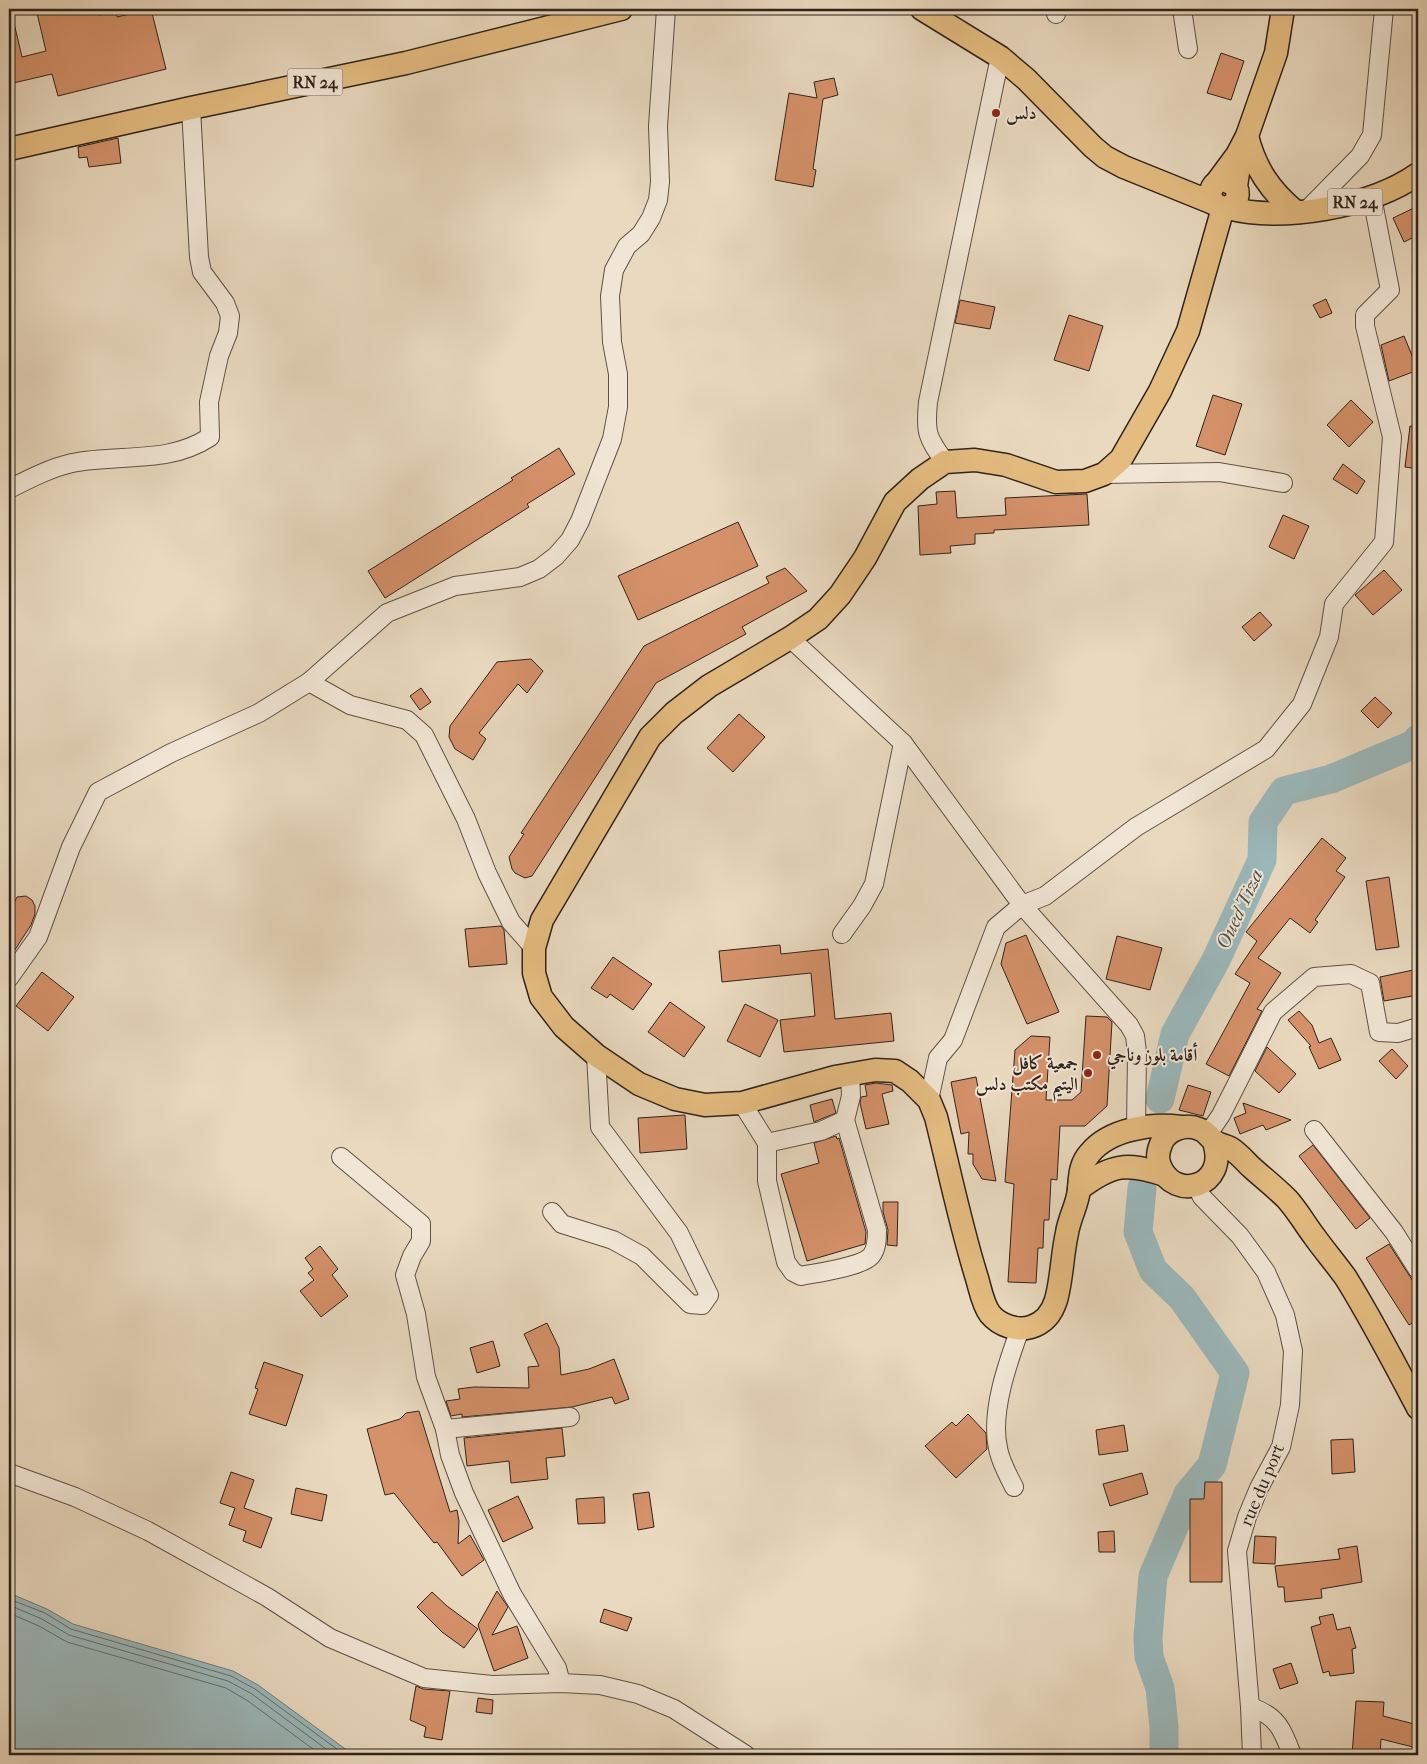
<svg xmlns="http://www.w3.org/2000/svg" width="1427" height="1764" viewBox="0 0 1427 1764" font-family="'IM FELL French Canon',Amiri,serif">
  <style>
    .water { fill: #9bb8bb; stroke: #707d7b }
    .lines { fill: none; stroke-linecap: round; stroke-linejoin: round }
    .shore { stroke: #656e6c; stroke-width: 1 }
    .river { stroke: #9bb8bb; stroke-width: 29 }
    .building { fill: #d5916a; stroke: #2f241c }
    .minor-casing { stroke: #5e5145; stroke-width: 20 }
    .major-casing { stroke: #2f241c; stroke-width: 25 }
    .minor { stroke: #f1e6d5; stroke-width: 18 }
    .major { stroke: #e4bc80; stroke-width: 22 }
    .poi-dot { fill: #8f2418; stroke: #f1e6d5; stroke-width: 2 }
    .labels { text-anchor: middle; stroke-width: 4; stroke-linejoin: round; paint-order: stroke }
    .shield { fill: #f1e6d5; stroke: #695e54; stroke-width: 1 }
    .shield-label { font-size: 16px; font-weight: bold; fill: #2f241c }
    .poi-label { font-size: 18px; font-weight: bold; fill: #2f241c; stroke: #f1e6d5; text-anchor: start }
    .street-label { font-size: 18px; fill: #2f241c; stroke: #f1e6d5 }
    .water-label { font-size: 19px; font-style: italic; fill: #4f504c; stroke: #f1e6d5 }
  </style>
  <rect width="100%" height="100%" fill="#e9d9bf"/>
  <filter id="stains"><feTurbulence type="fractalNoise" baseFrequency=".004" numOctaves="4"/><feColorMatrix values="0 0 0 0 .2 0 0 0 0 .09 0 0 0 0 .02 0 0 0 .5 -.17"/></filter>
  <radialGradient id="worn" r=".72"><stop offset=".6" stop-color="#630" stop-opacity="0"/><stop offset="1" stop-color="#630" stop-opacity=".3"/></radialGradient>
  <path class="water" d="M9,1593L47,1609L73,1624L233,1671L258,1685L348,1751L351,1755H9Z"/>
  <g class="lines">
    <g class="shore">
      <path d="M9,1599L45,1613L71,1629L231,1676L255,1689L345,1755"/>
      <path d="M9,1605L42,1619L69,1635L228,1681L252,1694L334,1755"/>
      <path d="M9,1613L39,1626L67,1642L226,1688L248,1701L321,1755"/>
    </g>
    <g class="river">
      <path d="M1160,1099L1175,1034L1216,960L1262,860L1263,822L1284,791L1331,779L1417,743L1418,739"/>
      <path d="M1142,1188L1138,1232L1153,1270L1182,1298L1235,1373L1212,1465L1188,1494L1153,1576L1148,1637L1149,1657L1160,1688L1164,1727V1755"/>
    </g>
  </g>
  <g class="building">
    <path d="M36,9H99V15L116,11L117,17L151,9L166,69L58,96L52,74L9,84V23H14L22,57L46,51Z"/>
    <path d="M1221,53L1244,61L1231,100L1207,93Z"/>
    <path d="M834,78L838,95L823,99L813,169L816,170L813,187L775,180L789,93L817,98L814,82Z"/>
    <path d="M118,138L121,163L89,167L87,157L79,158L78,147Z"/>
    <path d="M1418,206V235L1404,242L1393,218Z"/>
    <path d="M1326,299L1332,313L1320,318L1313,305Z"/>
    <path d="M960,300L995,307L990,329L955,323Z"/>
    <path d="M1069,315L1103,326L1089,371L1054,360Z"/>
    <path d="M1404,336L1418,370L1389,381L1381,345Z"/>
    <path d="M1213,395L1242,404L1225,455L1196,446Z"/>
    <path d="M1351,400L1373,422L1349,447L1327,425Z"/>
    <path d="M1410,426L1418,427V469L1405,467Z"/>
    <path d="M559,448L575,474L527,504L529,507L385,598L368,571L513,480L511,478Z"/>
    <path d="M1343,464L1365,481L1357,494L1333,479Z"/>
    <path d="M955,491L957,518L1006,515L1005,498L1087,494L1089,525L994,530V533L975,534V544L950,546L951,553L920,555L918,506L937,504L936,492Z"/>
    <path d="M1283,515L1309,526L1294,559L1269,547Z"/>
    <path d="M738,522L758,566L638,620L618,576Z"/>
    <path d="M785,568L807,591L742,627L746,634L656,683L532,876L525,878L515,873L512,869L509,857L524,834L521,833L644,646L769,583L766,577Z"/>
    <path d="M1384,570L1402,590L1373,615L1355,595Z"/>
    <path d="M1260,612L1272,625L1254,641L1242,627Z"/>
    <path d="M531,659L543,671L527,693L518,684L479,733L486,739L473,760L455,749L449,737L450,726L497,662Z"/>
    <path d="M421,688L431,702L420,710L410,696Z"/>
    <path d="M1375,697L1392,713L1378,728L1361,711Z"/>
    <path d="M739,714L765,737L733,772L707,748Z"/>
    <path d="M1322,838L1346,858L1336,871L1345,877L1315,920L1318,922L1310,933L1290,918L1258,958L1281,973L1257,1009L1262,1011L1229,1076L1206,1064L1250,983L1235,974L1257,941L1246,932Z"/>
    <path d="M1389,877L1399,947L1376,950L1366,881Z"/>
    <path d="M26,896L32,900L35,906V914L31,925L9,959V902L15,901L17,897Z"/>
    <path d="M501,926L504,930L507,964L469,967L465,929Z"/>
    <path d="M1026,935L1059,1012L1027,1024L1001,964L1006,943Z"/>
    <path d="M1117,936L1162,948L1150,990L1106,979Z"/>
    <path d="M780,945L781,954L828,949L835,1019L891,1013L894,1041L784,1052L780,1020L815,1016L811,973L722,982L719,951Z"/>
    <path d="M613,957L652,984L633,1010L610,994L607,998L591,988Z"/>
    <path d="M1418,969V995L1384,1001L1380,977Z"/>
    <path d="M42,972L74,997L48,1031L16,1006Z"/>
    <path d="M670,1002L705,1027L684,1057L648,1032Z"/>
    <path d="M745,1004L778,1020L760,1057L727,1041Z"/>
    <path d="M1299,1011L1312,1025L1319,1043L1331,1038L1341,1060L1319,1069L1309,1047L1311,1046L1288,1020Z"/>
    <path d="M1086,1016L1107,1017L1112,1022L1107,1106L1085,1126H1060L1057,1180L1051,1179L1049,1220H1044L1043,1248H1038L1036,1283L1008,1282L1014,1184L1005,1182L1015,1050L1031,1036L1050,1037L1046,1100H1072L1081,1092Z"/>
    <path d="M1267,1047L1296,1074L1279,1093L1255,1071Z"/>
    <path d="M1392,1049L1408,1066L1396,1079L1379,1061Z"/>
    <path d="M976,1077L996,1181L982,1179L973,1164V1154H968L969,1132L961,1134L951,1082Z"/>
    <path d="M876,1083L892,1085L893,1091L882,1094L889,1124L866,1129L860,1103L861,1097L867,1096L865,1085Z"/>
    <path d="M1188,1085L1211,1092L1203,1116L1179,1110Z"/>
    <path d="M832,1099L836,1113L814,1122L810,1105Z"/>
    <path d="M1243,1103L1283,1117L1291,1120L1266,1130L1263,1125L1240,1134L1234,1118L1246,1113Z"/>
    <path d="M685,1115L687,1149L640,1153L638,1118Z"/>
    <path d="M836,1136L837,1139L839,1138L866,1232L865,1244L807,1261L781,1174L819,1163L814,1143Z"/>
    <path d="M1313,1145L1370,1218L1356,1229L1299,1156Z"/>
    <path d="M883,1202H898L897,1246L887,1245L888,1230L883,1212Z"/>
    <path d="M1389,1244L1418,1289V1319L1409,1325L1366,1258Z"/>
    <path d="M320,1246L338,1269L332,1275L348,1296L321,1317L300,1291L314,1280L308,1273L313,1269L305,1258Z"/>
    <path d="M547,1323L559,1348L561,1375L589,1369L614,1359L629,1399L615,1404L612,1397L572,1407L462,1417V1414L451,1416L446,1401L460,1399L458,1389L474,1387L529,1388L528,1367L539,1366L524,1334Z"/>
    <path d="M493,1341L500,1366L477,1373L470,1348Z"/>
    <path d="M264,1362L303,1375L286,1426L249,1414L258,1389L255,1388Z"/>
    <path d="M419,1411L450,1512L457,1510L459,1521L458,1544L470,1535L484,1560L462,1576L437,1542L434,1543L394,1493L385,1495L367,1429L400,1419L406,1413Z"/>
    <path d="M968,1414L986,1433L987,1449L956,1478L925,1446L952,1422L956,1426Z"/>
    <path d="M1124,1425L1128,1451L1099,1455L1096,1430Z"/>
    <path d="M562,1428L565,1456L546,1458L548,1479L511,1483L509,1461L467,1466L464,1438Z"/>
    <path d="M1353,1439L1355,1472L1332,1474L1331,1440Z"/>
    <path d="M231,1472L254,1480L244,1508L272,1518L261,1548L243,1541L246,1531L229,1525L235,1508L220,1503Z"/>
    <path d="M1142,1473L1148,1494L1110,1506L1103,1484Z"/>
    <path d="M1205,1482H1222V1582H1190V1499H1204Z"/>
    <path d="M296,1488L327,1495L322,1521L291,1514Z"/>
    <path d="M649,1492L654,1527L638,1530L633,1494Z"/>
    <path d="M518,1496L533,1528L503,1542L488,1510Z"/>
    <path d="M604,1497L605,1523L578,1524L576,1499Z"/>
    <path d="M1114,1531L1115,1552H1099L1098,1532Z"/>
    <path d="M1255,1536L1276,1537L1275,1564L1253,1563Z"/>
    <path d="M1357,1546L1362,1582L1321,1589L1322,1598L1285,1602L1284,1587H1278L1275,1566L1340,1559L1338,1549Z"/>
    <path d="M497,1591L508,1607L492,1635L517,1626L528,1658L494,1671L478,1625Z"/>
    <path d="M432,1592L447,1606L478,1629L464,1648L442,1632L417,1607Z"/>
    <path d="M604,1609L632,1618L627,1631L600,1622Z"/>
    <path d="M1333,1614L1337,1630L1350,1627L1356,1648L1352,1649L1354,1673L1330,1676L1329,1671L1323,1673L1311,1627L1321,1624L1319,1617Z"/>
    <path d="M1291,1663L1298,1683L1280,1689L1273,1669Z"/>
    <path d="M416,1686L423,1689L450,1691L442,1740L424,1737L426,1727L410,1720Z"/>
    <path d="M478,1698L493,1700L492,1714L476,1712Z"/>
    <path d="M1356,1701L1384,1702L1383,1716L1418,1725L1413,1747L1381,1739L1380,1755H1352Z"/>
  </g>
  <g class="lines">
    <g class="minor-casing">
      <g id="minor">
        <path d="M1055,9L1056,14"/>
        <path d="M1182,9L1188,49"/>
        <path d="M1306,211L1360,156L1372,135L1384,9"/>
        <path d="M945,462C927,437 925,433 928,402L1000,57"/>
        <path d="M1104,474L1219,472L1283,483"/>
        <path d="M9,489C29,479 50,468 72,463C120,453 167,465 210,437L209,402L219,356L228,333L230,316L225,303L202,272L199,257L191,108"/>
        <path d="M790,638L903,743L1022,905L1129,1025L1135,1036L1137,1052L1136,1129"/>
        <path d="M309,682L350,705L407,720L424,735L466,819L487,873L511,922L534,948"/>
        <path d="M842,934L862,906L874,884L903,743"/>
        <path d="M9,978L38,937L71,847L98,792L171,753L259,713L309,682L387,613L455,586L520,577L539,569L556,556L570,540L580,521L612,439L618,407V374L612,342L610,296L614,270L627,246L641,234L651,218L658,200L660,182L658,126L666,9"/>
        <path d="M929,1100L938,1058L953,1040L996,927L1022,905L1045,896L1136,827L1266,749L1302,704L1329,637L1334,604L1384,542L1392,437L1365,326V315L1390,290L1372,197"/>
        <path d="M742,1103L767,1143L821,1131L845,1120L851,1096L850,1074"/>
        <path d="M1314,1130L1394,1232L1418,1270"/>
        <path d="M1208,1134L1221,1115L1273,1012L1314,977L1351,974L1370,983L1379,1032L1398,1033L1418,1027"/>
        <path d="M767,1143V1181L786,1262L793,1272L801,1276C816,1273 861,1267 871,1256C877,1249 877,1239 877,1230L845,1120"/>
        <path d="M341,1157L421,1224V1241L412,1256L405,1275L416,1314L426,1377L445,1429L450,1455L464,1493L512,1594L557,1668L561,1683"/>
        <path d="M1196,1185L1202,1197L1240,1236L1266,1272L1285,1315L1293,1351L1290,1405L1281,1447L1259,1488L1247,1517L1237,1551L1250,1707L1252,1755"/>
        <path d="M552,1212L562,1224L613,1240L642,1256L690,1304L702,1305L709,1295L679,1233L600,1127L596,1055"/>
        <path d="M445,1429L570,1417"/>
        <path d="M9,1473L75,1497L148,1531L267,1597L330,1638L424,1678L492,1685L561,1683L600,1685L638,1694L674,1709L746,1755"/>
        <path d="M1014,1487C1008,1475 1000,1461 998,1448C990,1412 1008,1362 1020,1329"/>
        <path d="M1250,1707C1277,1715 1283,1730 1292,1755"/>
      </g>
    </g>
    <g class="major-casing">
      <g id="major">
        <path d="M922,9L1000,57L1026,79L1093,147L1105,157L1124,167L1213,203"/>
        <path d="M1247,136C1255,168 1270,191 1296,212"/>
        <path d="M9,149L191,108L406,63L621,9"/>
        <path d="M1217,182L1237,155L1247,136L1276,53L1283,9"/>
        <path d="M1236,186L1225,180C1213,181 1207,191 1213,203L1223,208C1234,207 1241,198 1236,186L1241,153"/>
        <path d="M1228,208C1284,222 1371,207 1418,174"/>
        <path d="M1181,1127C1151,1123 1110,1129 1090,1153C1080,1164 1080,1176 1079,1189C1078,1204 1069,1218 1067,1233C1062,1255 1062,1279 1056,1300C1052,1313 1044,1323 1031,1327C1017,1331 1000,1326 990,1314C982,1303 980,1287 976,1275C960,1223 949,1169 936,1117L929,1100L910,1081L895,1071L875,1070L835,1077L742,1103L705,1105L675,1099L639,1084L596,1055L564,1027L541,997L534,973V948L542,920L650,737L674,713L709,686L790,638L818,619L840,595L865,558L895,502L920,479L945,462L975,460L1006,465L1056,482L1085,481L1104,474L1121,459L1160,391L1188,331L1223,208"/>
        <path d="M1214,1142C1229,1187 1174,1202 1160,1166C1157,1159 1158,1151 1161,1144C1166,1130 1185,1123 1199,1129C1206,1131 1208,1136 1213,1140C1218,1145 1225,1145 1230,1148C1237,1152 1244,1160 1250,1166C1262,1177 1275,1187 1287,1199C1297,1210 1305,1224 1314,1236C1324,1250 1336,1264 1346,1278C1372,1320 1395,1364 1418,1408"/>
        <path d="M1079,1189C1112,1164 1126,1162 1165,1175"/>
      </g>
    </g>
    <use href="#minor" class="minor"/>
    <use href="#major" class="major"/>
  </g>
  <g class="poi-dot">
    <circle cx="996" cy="113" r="5"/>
    <circle cx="1097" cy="1055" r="5"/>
    <circle cx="1088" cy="1073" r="5"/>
  </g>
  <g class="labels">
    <g class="shield">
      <rect x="287.5" y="68.5" width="55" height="27" rx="4"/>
      <rect x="1327.5" y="188.5" width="55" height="27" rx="4"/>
    </g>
    <g class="shield-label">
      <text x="315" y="88">RN 24</text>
      <text x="1355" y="208">RN 24</text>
    </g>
    <g class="poi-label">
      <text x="1006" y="119">دلس</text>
      <text x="1107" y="1061">أقامة بلوز وناجي</text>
      <text x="1078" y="1069" text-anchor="end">جمعية كافل<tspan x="1078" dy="21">اليتيم مكتب دلس</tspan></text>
    </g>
    <g class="street-label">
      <text transform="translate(1262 1485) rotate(-67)" y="6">rue du port</text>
    </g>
    <g class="water-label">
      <text transform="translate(1239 909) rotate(-65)" y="7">Oued Tiza</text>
    </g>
  </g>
  <rect width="1427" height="1764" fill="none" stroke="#e9d9bf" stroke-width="30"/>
  <rect x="10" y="10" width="1407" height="1744" fill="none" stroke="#2f241c" stroke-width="2.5"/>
  <rect x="15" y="15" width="1397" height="1734" fill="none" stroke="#2f241c"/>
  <rect width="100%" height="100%" filter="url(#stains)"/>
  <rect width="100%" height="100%" fill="url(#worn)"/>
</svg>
